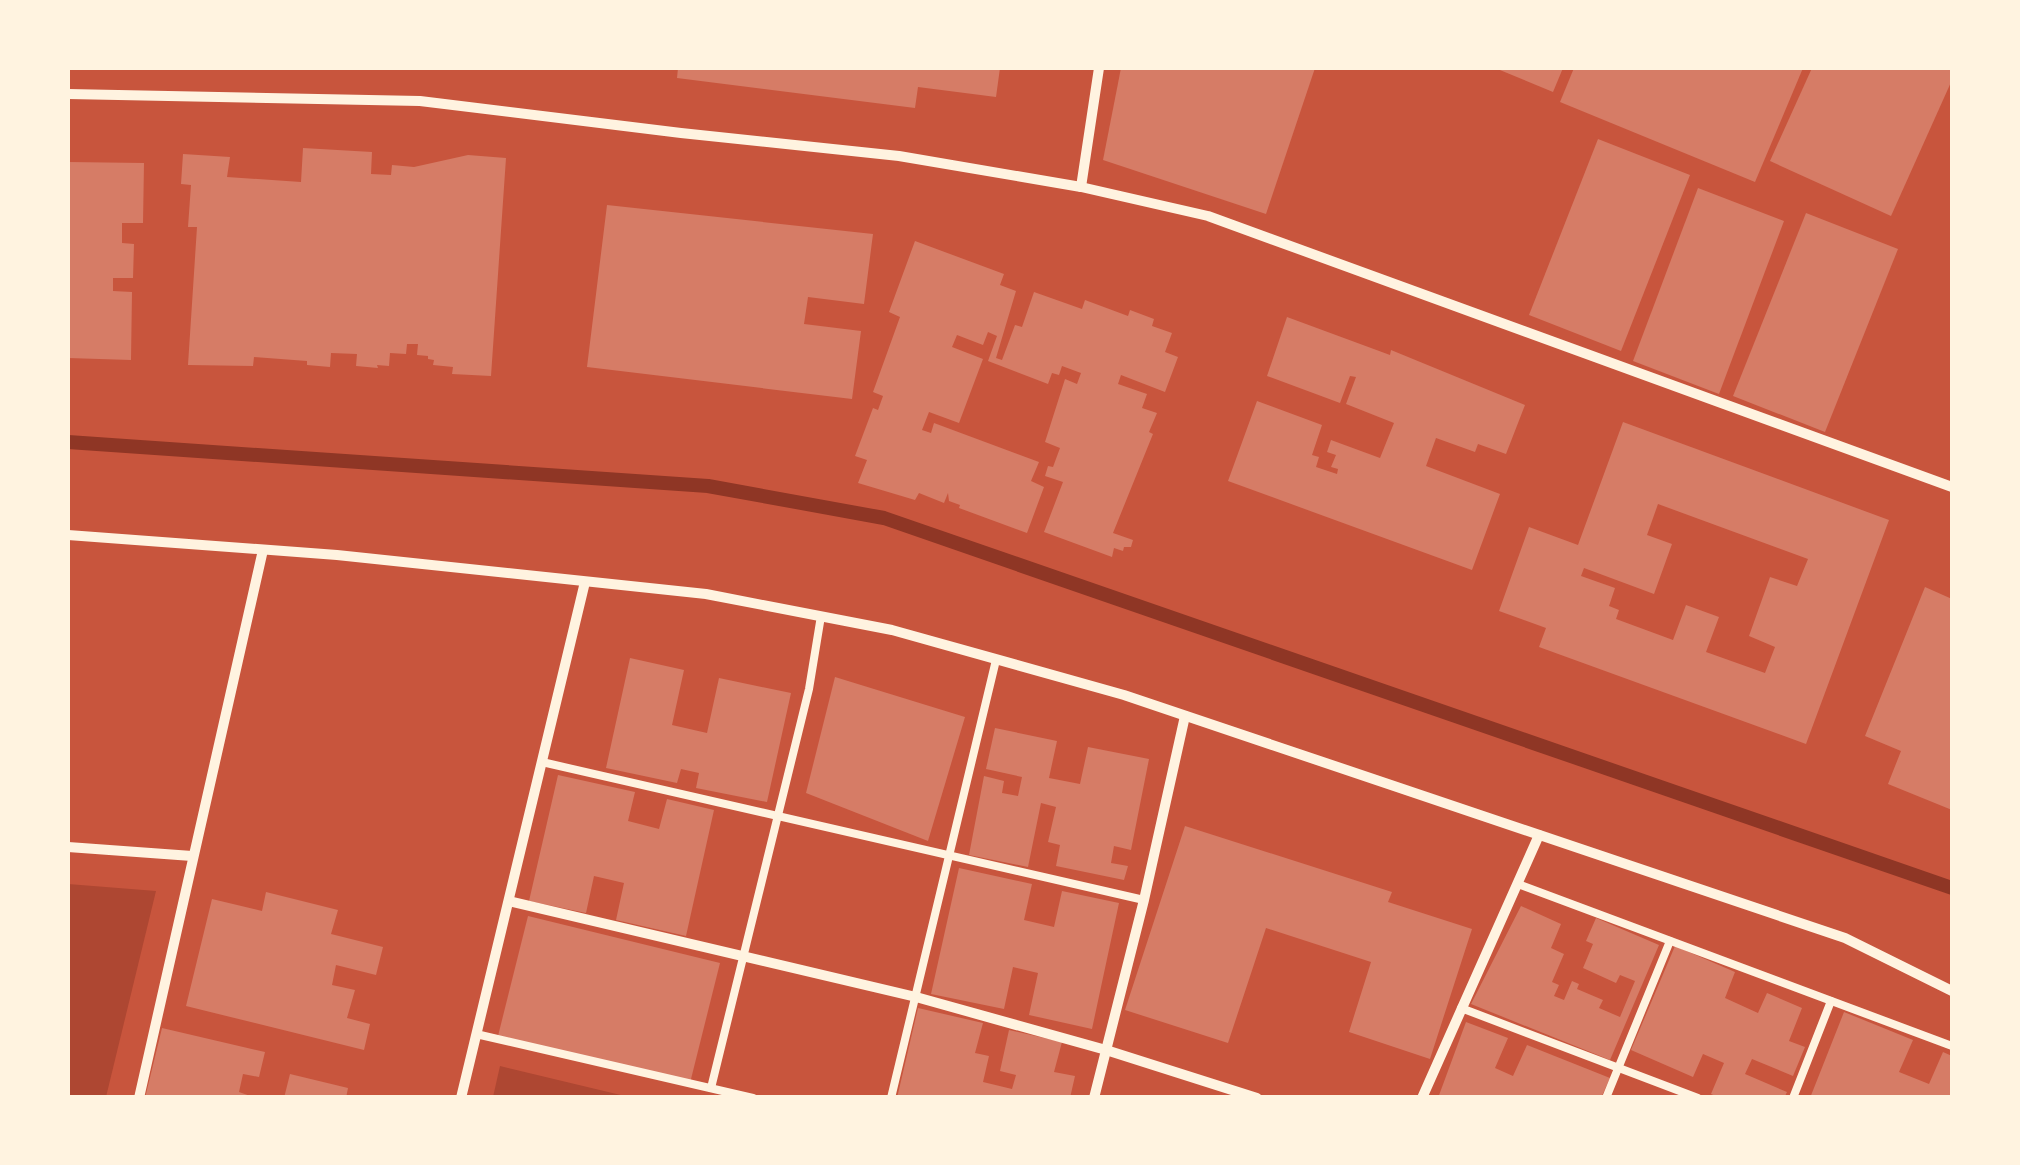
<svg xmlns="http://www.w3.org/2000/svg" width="2020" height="1165" viewBox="0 0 2020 1165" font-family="'Fira Sans Condensed',sans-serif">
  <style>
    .green { fill: #ae4732 }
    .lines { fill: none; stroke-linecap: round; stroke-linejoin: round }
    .stream { stroke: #8f3625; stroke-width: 14 }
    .building { fill: #d67c66; fill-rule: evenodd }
    .service { stroke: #fff3e0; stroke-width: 8 }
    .minor { stroke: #fff3e0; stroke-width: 10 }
  </style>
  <rect width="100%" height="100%" fill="#c8553d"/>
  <g class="green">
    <path d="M68,884L156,891L106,1097H68Z"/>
    <path d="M500,1066L629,1097H493Z"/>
  </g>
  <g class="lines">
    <path class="stream" d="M68,442L708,486L884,518L1952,888"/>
  </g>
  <g class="building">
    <path d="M678,68H1000L996,97L918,87L915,108L677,78Z"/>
    <path d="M1121,68H1315L1266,214L1103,160Z"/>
    <path d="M1495,68H1563L1553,92Z"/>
    <path d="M1574,68H1803L1755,182L1560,102Z"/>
    <path d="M1812,68H1952V80L1891,216L1770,161Z"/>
    <path d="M1598,139L1690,175L1621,351L1529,315Z"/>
    <path d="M303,148L372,152L371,174L391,175L392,165L414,167L468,155L506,158L491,376L452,374L453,367L433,365L434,360L428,359V356L417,355L418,344H407L406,354L390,353L389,366L377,365L378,368L356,366L357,354L331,353L330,367L307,365V361L254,357L253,366L188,365L197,227H188L191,185L181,184L183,154L230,157L227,177L301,182Z"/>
    <path d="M68,162L144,163L143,223H122V243L134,244L133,278H113V291L132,292L131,360L68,358Z"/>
    <path d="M1698,188L1784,221L1719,394L1633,361Z"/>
    <path d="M607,205L873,234L864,304L808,297L804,324L861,331L852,399L587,367Z"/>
    <path d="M1806,213L1898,249L1825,432L1733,396Z"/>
    <path d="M915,241L1004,274L1000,285L1016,291L996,358L1002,360L1015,325L1022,327L1034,292L1082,309L1085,300L1128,316L1130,310L1154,319L1152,326L1172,333L1165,352L1178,357L1165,392L1121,375L1118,384L1147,394L1142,408L1157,413L1149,432L1153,434L1113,533L1133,540L1131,547H1124L1123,551L1114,548L1112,557L1044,532L1063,482L1045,476L1048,466L1053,467L1060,448L1045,442L1065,379L1077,384L1081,373L1062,366L1059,375L1052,373L1048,384L988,361L997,336L988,332L983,345L957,335L952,347L983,359L959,423L929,412L922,430L931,433L934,423L1039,462L1031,481L1044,487L1027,533L959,508L960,505L949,501L948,493L944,503L919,493L915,500L858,483L867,460L855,456L873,408L878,410L883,396L873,392L900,317L889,312Z"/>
    <path d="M1287,317L1390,355L1391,350L1525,405L1506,454L1478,444L1475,452L1436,438L1426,466L1500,494L1472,570L1228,481L1257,401L1322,425L1312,455L1319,457L1316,467L1337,474L1338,469L1331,467L1336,455L1327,452L1331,440L1380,458L1394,423L1346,404L1356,377L1350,376L1340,403L1267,376Z"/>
    <path d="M1623,422L1889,520L1806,744L1539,647L1546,628L1499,611L1529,527L1578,545ZM1658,504L1808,559L1797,586L1770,577L1749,636L1775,647L1765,673L1706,652L1719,617L1686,605L1673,640L1616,619L1619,610L1609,606L1615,588L1581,576L1584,568L1654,594L1672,544L1647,535Z"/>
    <path d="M1925,587L1952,599V810L1888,784L1901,751L1865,736Z"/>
    <path d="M630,658L684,670L672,725L707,733L719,678L791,693L767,802L696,788L699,773L681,769L677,783L606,768Z"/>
    <path d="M835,677L965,717L928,841L806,793Z"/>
    <path d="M995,728L1057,741L1049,778L1080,784L1088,747L1149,759L1131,850L1114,846L1111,863L1128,866L1124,880L1056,866L1060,845L1048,842L1056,807L1041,803L1028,867L969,855L984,776L1004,781L1002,793L1018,796L1022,777L986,769Z"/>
    <path d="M558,775L635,792L628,821L659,829L667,799L714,810L686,936L616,920L624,883L594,876L586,913L529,901Z"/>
    <path d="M1185,826L1392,892L1388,902L1472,929L1430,1059L1349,1032L1371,962L1266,928L1228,1043L1125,1010Z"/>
    <path d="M959,868L1032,884L1024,920L1054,927L1062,891L1119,903L1092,1029L1029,1015L1038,973L1013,967L1004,1009L931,994Z"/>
    <path d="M266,892L338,910L331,934L383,947L376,975L336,965L332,985L355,990L347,1018L370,1024L364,1050L186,1006L212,899L262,911Z"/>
    <path d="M1521,906L1561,924L1551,948L1564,954L1552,982L1559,985L1554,996L1564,1000L1572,981L1579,984L1577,989L1603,1000L1599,1008L1620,1017L1635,981L1620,975L1616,983L1583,968L1593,944L1586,941L1596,918L1659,945L1610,1060L1471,1004Z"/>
    <path d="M528,916L720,963L690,1083L498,1036Z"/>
    <path d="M1675,946L1735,972L1725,998L1758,1013L1767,993L1802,1008L1789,1041L1805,1047L1793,1076L1752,1059L1745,1074L1787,1092L1784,1098H1720L1711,1094L1724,1063L1703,1054L1693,1077L1631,1050Z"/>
    <path d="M918,1008L983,1023L975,1053L989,1056L983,1082L1012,1089L1016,1075L1000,1071L1009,1030L1062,1042L1054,1072L1075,1076L1070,1098H897Z"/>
    <path d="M1844,1012L1913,1040L1899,1072L1929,1084L1943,1052L1952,1056V1098H1810Z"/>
    <path d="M1466,1022L1508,1038L1495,1068L1513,1076L1527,1045L1610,1078L1601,1098H1438Z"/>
    <path d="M162,1028L265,1052L259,1077L243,1074L239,1092L256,1098H145Z"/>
    <path d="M290,1074L348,1088L346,1098H284Z"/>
  </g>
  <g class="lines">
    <g class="service">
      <path d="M542,762L1144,900"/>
      <path d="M1518,884L1952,1046"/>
      <path d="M1461,1008L1698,1098"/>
      <path d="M476,1034L753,1098"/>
      <path d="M711,1088L809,689L821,616"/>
      <path d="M891,1098L996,660"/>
      <path d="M1606,1098L1670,941"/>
      <path d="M1793,1098L1831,1001"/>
    </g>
    <g class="minor">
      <path d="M68,94L420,101L681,133L899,156L1081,187L1208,216L1952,487"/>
      <path d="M1081,187L1099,68"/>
      <path d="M68,535L337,555L706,594L892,630L1124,695L1845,938L1952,991"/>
      <path d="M68,847L192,856"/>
      <path d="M509,901L916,997L1106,1050L1257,1098"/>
      <path d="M139,1098L263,550"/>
      <path d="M461,1098L585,582"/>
      <path d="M1094,1098L1144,900L1185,716"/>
      <path d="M1422,1098L1539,835"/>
    </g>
  </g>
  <rect width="2020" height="1165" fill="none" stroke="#fff3e0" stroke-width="140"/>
</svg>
